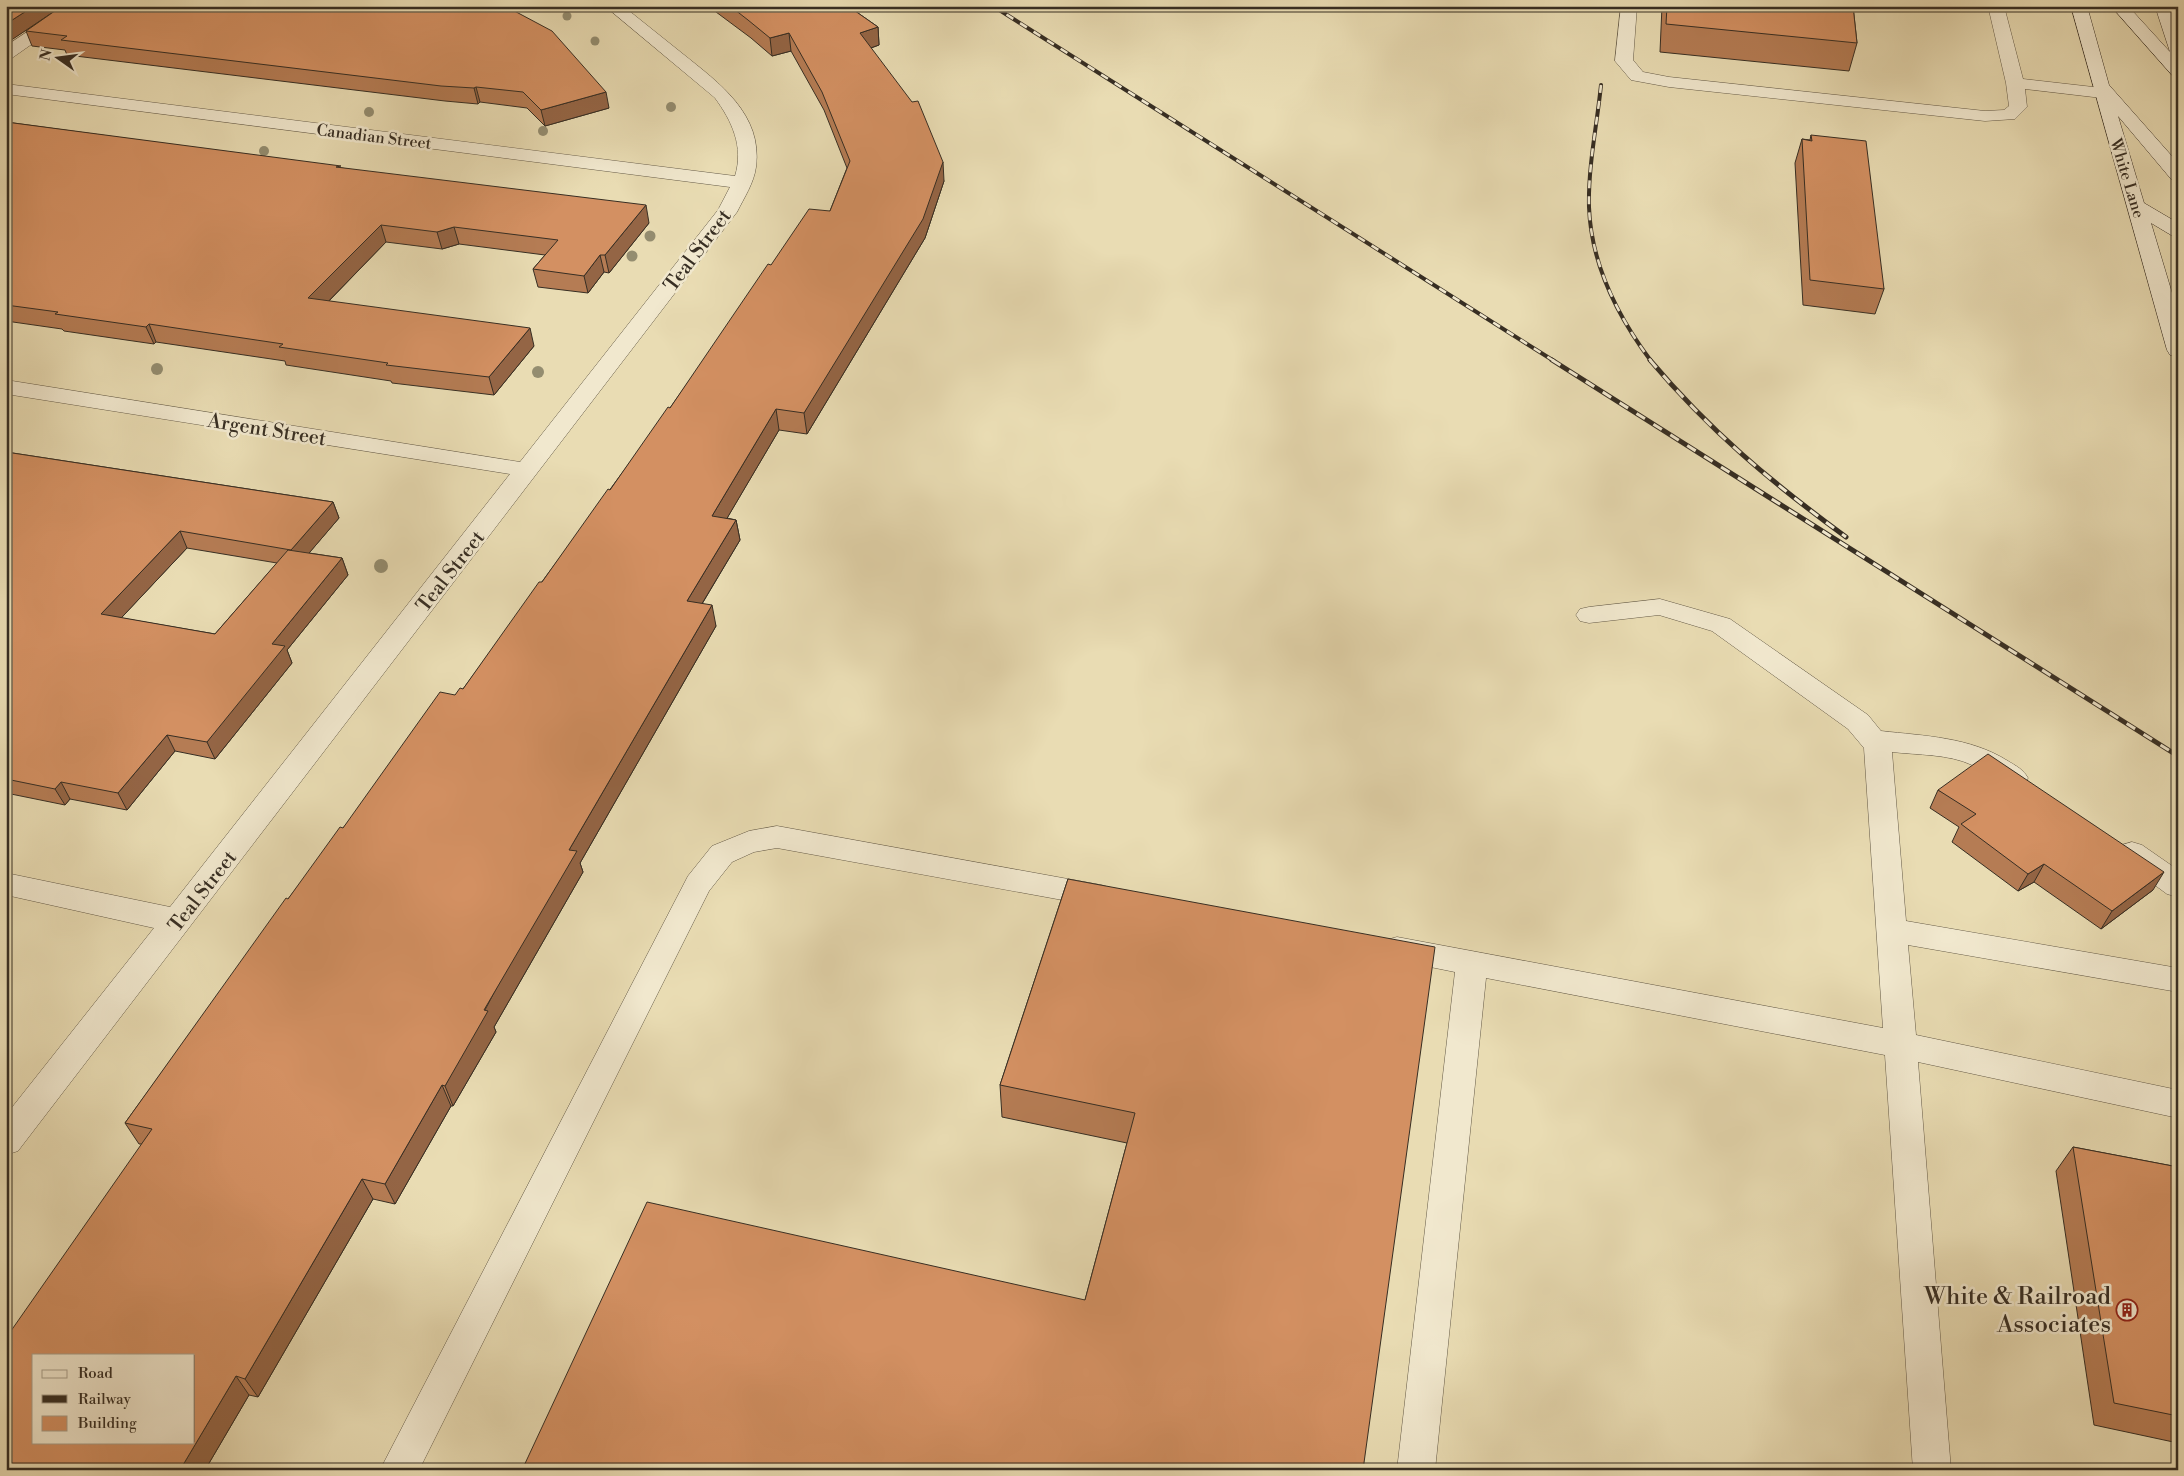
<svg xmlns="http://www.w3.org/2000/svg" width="2184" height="1476" viewBox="0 0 2184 1476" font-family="'Libre Bodoni',serif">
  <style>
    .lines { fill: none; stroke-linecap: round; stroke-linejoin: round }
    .lane-casing { stroke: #645a47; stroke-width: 1 }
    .street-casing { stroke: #645a47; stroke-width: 1 }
    .secondary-casing { stroke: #372e23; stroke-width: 1 }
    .lane { fill: #f1e8ce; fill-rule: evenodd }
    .street { fill: #f1e8ce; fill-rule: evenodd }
    .secondary { fill: #f1e8ce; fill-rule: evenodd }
    .rail-far1-casing { stroke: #372e23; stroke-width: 4 }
    .rail-casing { stroke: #372e23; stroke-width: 5 }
    .rail-far1 { stroke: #f1e8ce; stroke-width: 2.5; stroke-dasharray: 8; stroke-linecap: butt }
    .rail { stroke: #f1e8ce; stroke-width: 3; stroke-dasharray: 10; stroke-linecap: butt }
    .tree { fill: #948d70 }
    .wall { fill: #b57c54; stroke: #372e23; fill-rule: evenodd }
    .shaded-wall { fill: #946545; stroke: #372e23 }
    .building { fill: #d39062; stroke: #372e23; fill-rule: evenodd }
    .labels { text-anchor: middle; stroke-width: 5; stroke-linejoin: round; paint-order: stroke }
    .far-street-label { font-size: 16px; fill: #372e23; stroke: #f1e8ce }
    .street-label { font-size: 20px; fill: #372e23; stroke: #f1e8ce }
    .near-poi-label { font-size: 24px; fill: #372e23; stroke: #f1e8ce; text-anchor: end }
  </style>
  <rect width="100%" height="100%" fill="#e9dcb3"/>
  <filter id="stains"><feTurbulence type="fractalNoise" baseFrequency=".004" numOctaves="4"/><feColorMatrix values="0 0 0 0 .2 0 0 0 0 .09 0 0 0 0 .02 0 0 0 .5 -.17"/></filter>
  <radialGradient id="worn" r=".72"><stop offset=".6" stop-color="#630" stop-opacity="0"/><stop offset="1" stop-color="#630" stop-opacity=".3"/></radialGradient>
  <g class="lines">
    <g class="lane-casing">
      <g id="lane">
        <path d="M1621,6H1637L1633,60L1643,72L1669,77L1985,111L2004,110L2009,106L2006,83L1988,6H2004L2023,79L2102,88L2108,89L2111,93L2108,97L2102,98L2025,89L2027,107L2015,119L1985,121L1669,87L1631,80L1615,61Z"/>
        <path d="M1660,599L1730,619L1868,715L1881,731C1925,736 1970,737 2008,761C2016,766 2023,769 2028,778L2024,785C2002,792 1991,774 1972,765C1949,754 1918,755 1892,752L1906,921L2178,968V992L1908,945L1916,1035L2178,1090V1118L1918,1062L1951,1470H1913L1885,1055L1486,978L1435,1470H1397L1455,972L1386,958L1382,949L1386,940L1397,937L1883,1028L1864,748L1848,729L1712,631L1659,615L1589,623L1580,621L1576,615L1580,609L1589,607Z"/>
        <path d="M777,826L1101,885L1112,888L1116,896L1112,904L1101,907L777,848L754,852L732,862L709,891L419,1470H380L688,876L712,846L749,831Z"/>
        <path d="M2132,842L2142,845L2178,870V897L2167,894L2122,861L2117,853L2122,845Z"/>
      </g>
    </g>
    <g class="street-casing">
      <g id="street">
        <path d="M66,6H86L12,58L6,59V46Z"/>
        <path d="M605,6H623C643,22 663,38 683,54C719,83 763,114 756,167C754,183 744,198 737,212L18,1151L6,1155V1115L154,928L6,895V873L170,907L510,474L6,394V380L520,462L718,210L730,187L6,94V84L735,176C744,147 732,121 715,98Z"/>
      </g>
    </g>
    <g class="secondary-casing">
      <g id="secondary">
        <path d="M2071,6H2087L2109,85L2178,163V181L2171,179L2118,116L2144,203L2178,223V237L2171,235L2151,223L2178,313V356L2170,355L2167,350Z"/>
        <path d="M2111,6H2128L2170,52L2155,6H2171L2178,25V56L2173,55L2178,60V76L2172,75Z"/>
      </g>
    </g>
    <use href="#lane" class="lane"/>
    <use href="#street" class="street"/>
    <use href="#secondary" class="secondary"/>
    <g class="rail-far1-casing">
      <g id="rail-far1">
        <path d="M993,6L1554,361"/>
        <path d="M1601,85C1597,125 1588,166 1589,207C1591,263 1618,317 1651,361"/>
      </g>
    </g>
    <g class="rail-casing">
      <g id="rail">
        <path d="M1552,360L2178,756"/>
        <path d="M1650,360C1710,431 1771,482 1846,537"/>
      </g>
    </g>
    <use href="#rail-far1" class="rail-far1"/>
    <use href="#rail" class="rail"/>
  </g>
  <g class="tree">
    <circle cx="567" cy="16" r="4.5"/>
    <circle cx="595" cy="41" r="4.5"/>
    <circle cx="671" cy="107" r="5"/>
    <circle cx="369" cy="112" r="5"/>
    <circle cx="543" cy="131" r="5"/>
    <circle cx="264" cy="151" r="5"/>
    <circle cx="650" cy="236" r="5.5"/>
    <circle cx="632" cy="256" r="5.5"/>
    <circle cx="157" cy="369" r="6"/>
    <circle cx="538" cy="372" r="6"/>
    <circle cx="381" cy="566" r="7"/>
  </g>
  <g class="wall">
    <path d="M6,6H510L507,7L609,108L545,126L527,108L480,102L478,104L445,101L67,55L65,50L32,46L26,31L48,16L6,43Z"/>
    <path d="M708,6H848L878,27L879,45L871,48L944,181L925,238L807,434L779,430L727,518L736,520L740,540L702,604L716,626L580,863L583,872L494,1027L496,1032L453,1106H451L395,1204L373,1199L258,1397L249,1395L205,1470L142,1144H139L125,1123L288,899L343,828L455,695L463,689L670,408L771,265L830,211L847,168L824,110L791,51L772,56L751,38Z"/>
    <path d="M1662,6H1853L1857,43L1849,71L1660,52Z"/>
    <path d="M6,122L342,168L649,223L609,273L604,272L588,293L538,287L533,269L545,255L459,244L442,249L386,242L329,301L534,346L494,395L392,383L391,381L286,365L285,361L156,342L154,344L64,331L62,329L6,321Z"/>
    <path d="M1811,135L1884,289L1875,314L1803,305L1795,163L1802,139L1810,140Z"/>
    <path d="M6,452L333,502L339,518L309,553L342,558L348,575L287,650L292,663L215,759L175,751L127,810L70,799L65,805L6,793ZM187,548L277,563L215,634L121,618Z"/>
    <path d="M1938,790L2153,890L2101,929L2034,882L2018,891L1952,842L1959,827L1930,808Z"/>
    <path d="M1068,879L1363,1470L1085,1300L1127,1143L1002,1117L1000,1085Z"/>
    <path d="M2073,1147L2178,1167V1443L2094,1425L2056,1171Z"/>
  </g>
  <g class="shaded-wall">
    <path d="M34,6H62L7,43L6,24Z"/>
    <path d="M878,27L879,45L862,51L860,33Z"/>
    <path d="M789,33L791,51L772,56L770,38Z"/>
    <path d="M476,87L480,102L478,104L474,88Z"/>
    <path d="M606,92L609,108L545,126L541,110Z"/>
    <path d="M943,162L944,181L925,238L807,434L804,413Z"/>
    <path d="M646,205L649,223L609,273L605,255Z"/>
    <path d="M381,225L386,242L314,316L308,298Z"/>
    <path d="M454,227L459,244L442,249L437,232Z"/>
    <path d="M600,255L604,272L588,293L584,276Z"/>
    <path d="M149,324L156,342L154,344L146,327Z"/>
    <path d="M530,328L534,346L494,395L489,377Z"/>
    <path d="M776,409L779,430L716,537L712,516Z"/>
    <path d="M333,502L339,518L298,566L291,550Z"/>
    <path d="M736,520L740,540L691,622L687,601Z"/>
    <path d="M180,531L187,548L109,631L101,614Z"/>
    <path d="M342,558L348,575L287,650L292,663L215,759L207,742L272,644Z"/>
    <path d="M712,605L716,626L580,863L583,872L494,1027L496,1032L453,1106L445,1086L569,850Z"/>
    <path d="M167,735L175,751L127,810L118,793Z"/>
    <path d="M61,782L70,799L65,805L55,789Z"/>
    <path d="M2044,864L2034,882L2018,891L2028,874Z"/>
    <path d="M2164,872L2153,890L2101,929L2112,911Z"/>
    <path d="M442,1085L451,1106L395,1204L385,1184Z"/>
    <path d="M362,1179L373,1199L258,1397L245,1379Z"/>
    <path d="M236,1376L249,1395L205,1470H180Z"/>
  </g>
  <g class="building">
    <path d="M6,6H34L6,24Z"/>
    <path d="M62,6H505L552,31L606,92L541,110L523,92L476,87L474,88L441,86L61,40L67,36L26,31Z"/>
    <path d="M730,6H848L878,27L860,33L912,102L918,101L943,162L923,219L804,413L776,409L712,516L736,520L687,601L712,605L569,850L577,851L484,1010L488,1011L445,1086L442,1085L385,1184L362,1179L245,1379L236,1376L180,1470H6V1338L152,1129L125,1123L286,898L288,899L340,827L343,828L440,692L455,695L460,688L463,689L539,582H542L608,489L610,490L668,407L670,408L768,264L771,265L809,209L830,211L850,161L822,92L789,33L770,38L748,20ZM34,1355H194V1442H34Z"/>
    <path d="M1667,6H1853L1857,43L1666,24Z"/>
    <path d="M6,122L341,166L336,167L646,205L605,255H600L584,276L533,269L558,240L454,227L437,232L381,225L308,298L530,328L489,377L386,365L388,363L279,347L283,344L149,324L146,327L55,314L58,312L6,305Z"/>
    <path d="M1811,135L1866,141L1884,289L1810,280L1802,139L1812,141Z"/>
    <path d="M6,452L333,502L291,550L180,531L101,614L215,634L288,550L342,558L272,644L285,646L207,742L167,735L118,793L61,782L55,789L6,779Z"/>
    <path d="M1988,754L2164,872L2112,911L2044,864L2028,874L1961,824L1976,814L1938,790Z"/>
    <path d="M1068,879L1435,947L1363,1470H522L647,1202L1085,1300L1135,1113L1000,1085Z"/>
    <path d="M2073,1147L2178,1167V1416L2114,1403Z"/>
  </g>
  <defs>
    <g id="building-ring" transform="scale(1.125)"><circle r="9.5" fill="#f1e8ce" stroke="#8f2418" stroke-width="1.5"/><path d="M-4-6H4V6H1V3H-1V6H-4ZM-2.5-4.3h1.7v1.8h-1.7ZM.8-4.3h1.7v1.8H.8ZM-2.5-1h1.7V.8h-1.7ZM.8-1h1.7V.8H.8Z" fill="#8f2418"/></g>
  </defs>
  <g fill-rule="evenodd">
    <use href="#building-ring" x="2127" y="1310"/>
  </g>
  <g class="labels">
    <g class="far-street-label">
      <text transform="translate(374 136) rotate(7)" y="6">Canadian Street</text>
      <text transform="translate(2128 178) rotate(73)" y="6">White Lane</text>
    </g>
    <g class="street-label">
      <text transform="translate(697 250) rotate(-53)" y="7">Teal Street</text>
      <text transform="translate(267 429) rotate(9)" y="7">Argent Street</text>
      <text transform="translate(450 571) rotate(-52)" y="7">Teal Street</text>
      <text transform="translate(202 891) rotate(-52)" y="7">Teal Street</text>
    </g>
    <g class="near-poi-label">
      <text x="2111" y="1304">White &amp; Railroad<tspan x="2111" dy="28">Associates</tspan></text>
    </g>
  </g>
  <rect width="2184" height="1476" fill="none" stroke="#e9dcb3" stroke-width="25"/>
  <rect x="8" y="8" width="2169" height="1461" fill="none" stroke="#372e23" stroke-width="2.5"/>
  <rect x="12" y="12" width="2159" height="1451" fill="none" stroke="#372e23"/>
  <rect x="32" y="1354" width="162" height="90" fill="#f1e8ce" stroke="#a79e8a"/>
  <rect x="42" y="1370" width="25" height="8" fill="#f1e8ce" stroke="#a79e8a"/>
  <text x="78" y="1378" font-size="15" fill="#372e23">Road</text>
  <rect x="42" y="1395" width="25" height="8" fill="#372e23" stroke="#a79e8a"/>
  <text x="78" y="1404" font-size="15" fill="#372e23">Railway</text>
  <rect x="42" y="1416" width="25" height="15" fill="#d39062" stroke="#a79e8a"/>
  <text x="78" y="1428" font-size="15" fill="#372e23">Building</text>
  <g transform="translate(58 58) rotate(284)" stroke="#f1e8ce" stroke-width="4" paint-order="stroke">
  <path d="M0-4L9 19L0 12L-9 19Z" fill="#372e23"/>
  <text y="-8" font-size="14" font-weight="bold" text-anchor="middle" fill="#372e23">N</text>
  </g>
  <rect width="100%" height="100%" filter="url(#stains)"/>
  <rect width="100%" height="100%" fill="url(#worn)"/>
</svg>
